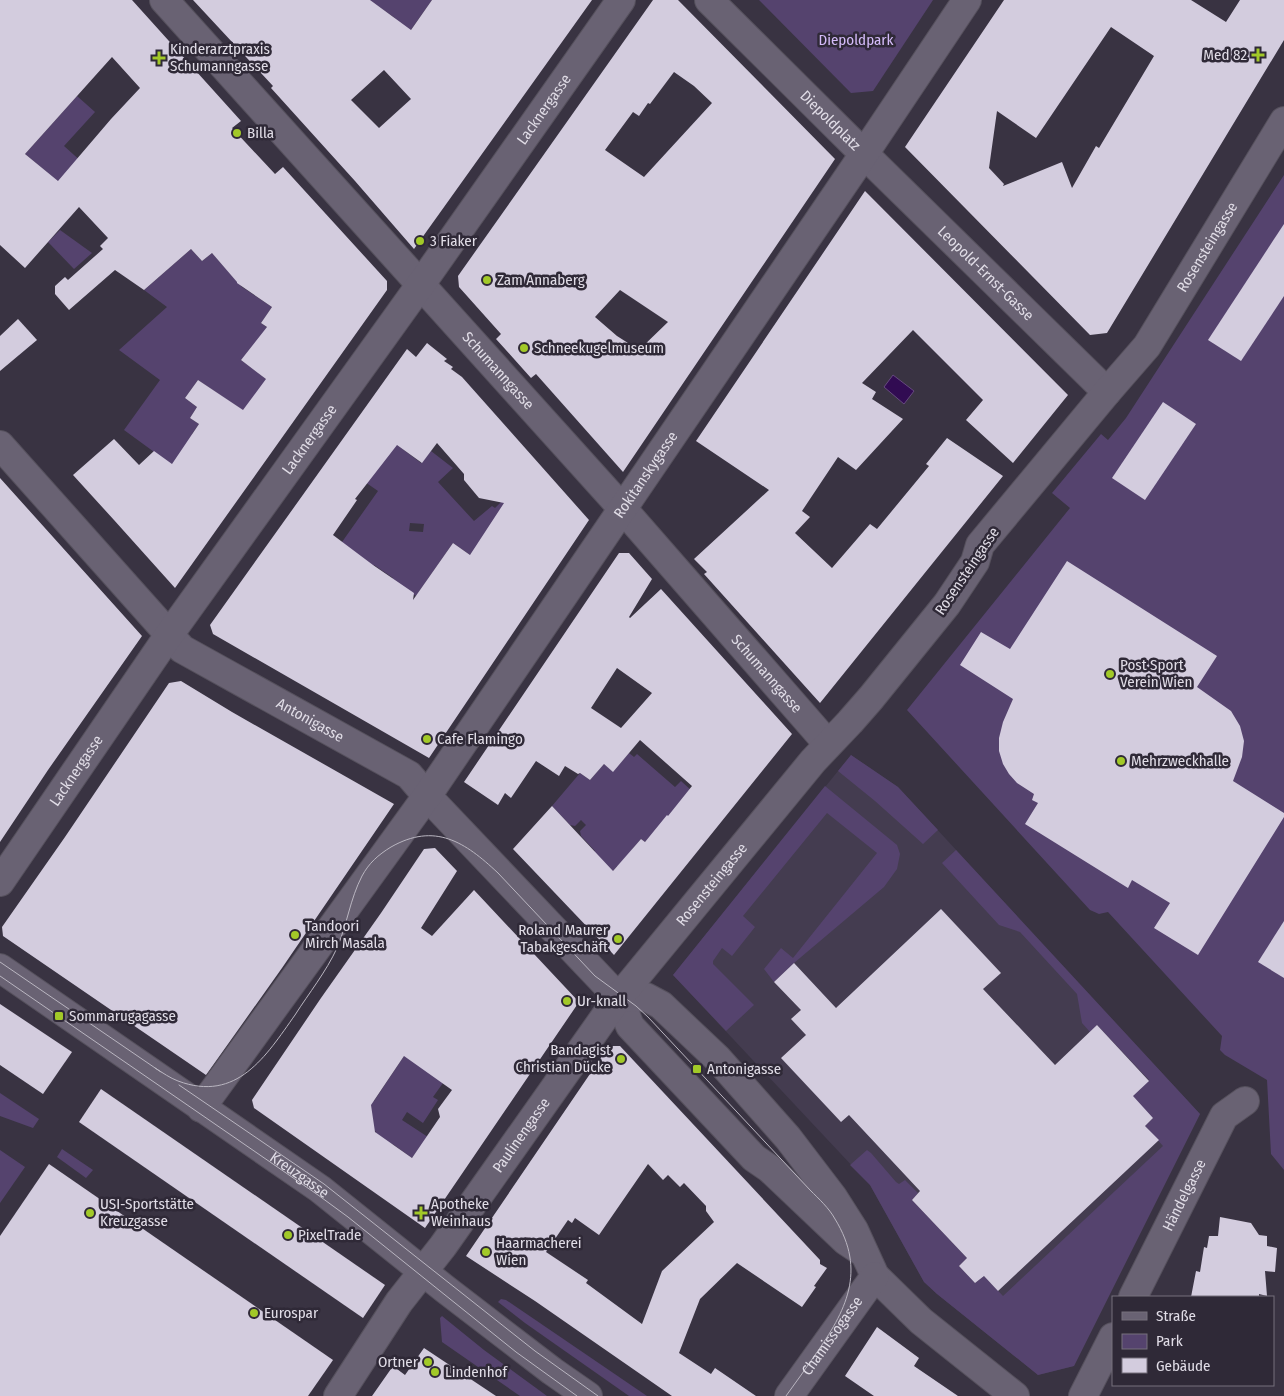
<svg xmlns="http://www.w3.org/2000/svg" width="1284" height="1396" viewBox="0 0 1284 1396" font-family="'Fira Sans Condensed',sans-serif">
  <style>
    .built { fill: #443c50 }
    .green { fill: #55436e; fill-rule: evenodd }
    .water { fill: #310b52; stroke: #664a7f }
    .building { fill: #d3ccde; fill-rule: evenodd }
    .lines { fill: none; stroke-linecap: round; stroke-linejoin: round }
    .minor-casing { stroke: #56515d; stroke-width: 30 }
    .minor { stroke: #696273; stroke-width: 28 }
    .tram { stroke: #bab6c1; stroke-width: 1 }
    .poi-dot { fill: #a2c928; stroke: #2f2937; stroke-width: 2 }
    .labels { text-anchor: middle; stroke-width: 5; stroke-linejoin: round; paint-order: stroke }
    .park-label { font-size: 15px; fill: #d5bcfa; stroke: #2f2937 }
    .poi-label { font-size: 15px; fill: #e1dde7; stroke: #2f2937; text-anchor: start }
    .street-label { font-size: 15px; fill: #e1dde7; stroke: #2f2937 }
  </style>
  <rect width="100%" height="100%" fill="#393342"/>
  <path class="built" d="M851,755L898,787L1200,1114L1074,1366L1038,1375L937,1294L924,1282L870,1185L673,975Z"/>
  <g class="green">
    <path d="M369,0H432L403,41L388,29L395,18Z"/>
    <path d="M759,0H933L873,91L851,93Z"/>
    <path d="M77,96L95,112L64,146L102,180L84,203L25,154Z"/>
    <path d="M1284,175V1170L1271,1154L1267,1080L1225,1055L1220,1050L1222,1036L1108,912L1099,914L1090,910L907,710L1070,508L1052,493L1101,434L1108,440L1126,418Z"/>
    <path d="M60,230L92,253L74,269L48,242Z"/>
    <path d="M191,249L202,261L212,253L242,287L272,307L261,323L288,343L252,347L241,360L269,381L198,484L124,430L160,380L119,350L167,307L144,290ZM198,380L239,408L205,442L192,434L199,424L190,418L197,407L185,398Z"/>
    <path d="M392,441L421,463L431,451L453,468L438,482L474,521L492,506L495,508L506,497L531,523L470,555L453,543L416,596L392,581L393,578L374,565L348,601L342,542L378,491L365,482ZM410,523L424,524L423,532L409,531Z"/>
    <path d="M629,753L634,757L637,754L675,787L681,781L692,791L645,842L641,839L633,848L622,871L617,866L607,879L588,858L595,851L581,836L580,831L586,825L581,820L575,826L570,825L552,806L580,773L590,780L604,764L613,771Z"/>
    <path d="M851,755L898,787L938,830L923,844L875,801L838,771Z"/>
    <path d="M825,786L897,845L900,854L897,869L884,887L794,963L774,982L764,969L781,948L793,958L877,853L827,813L743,916L755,927L732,956L722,948L713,961V964L754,1005L726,1031L673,975Z"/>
    <path d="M956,850L1200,1114L1074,1366L1038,1375L937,1294L924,1282L870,1185L850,1165L867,1150L871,1153L896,1182L899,1184L905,1180L918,1193L912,1200L967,1258L959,1266L975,1283L984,1276L1003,1296L1163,1146L1145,1126L1153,1118L1124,1104L1149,1080L1097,1025L1090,1032L1082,1023L1077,994L1020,932L999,925L942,863Z"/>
    <path d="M424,1001L443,1083L433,1097L438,1100L423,1123L407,1112L402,1120L431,1139L423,1143L412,1158L394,1145L374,1135L376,1132L372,1129L373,1127V1120L370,1117L357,1090L374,1101L404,1056Z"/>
    <path d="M0,1093L39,1119L33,1128L0,1116Z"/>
    <path d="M62,1149L93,1170L86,1178L57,1157Z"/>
    <path d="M0,1150L25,1167L0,1203Z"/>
    <path d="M501,1299L506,1300L647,1396H629L525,1323L498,1302Z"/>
    <path d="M442,1316L484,1350L547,1396H520L497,1380L499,1377L496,1375L494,1378L442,1342L440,1318Z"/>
  </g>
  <path class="water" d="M893,375L914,391L904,404L884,387Z"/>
  <g class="building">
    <path d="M0,0H132L241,121L232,128L275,174L283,167L387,281V290L175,588L114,520L73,475L114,439L139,465L154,451L172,464L199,424L190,418L197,407L185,398L198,380L243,410L266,379L241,360L267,327L261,323L272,307L237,283V282L212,253L202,261L191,249L144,290L115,270L69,310L55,294V286L65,277L68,280L103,249L100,246L108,238L79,207L25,268L0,245ZM112,57L140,88L111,119L58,181L25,154Z"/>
    <path d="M193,0H370L411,30L432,0H592L414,249L355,181L271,88L273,86ZM384,70L411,99L379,128L351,100Z"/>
    <path d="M653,0H678L835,159L623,472L536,374L531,378L496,339L501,334L459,287L458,276ZM674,72L694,86L712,103L644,177L605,150L633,112L639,116L648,103L650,104ZM620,290L668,322L639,350L617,336L595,317Z"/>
    <path d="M1004,0H1191L1226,22L1240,0H1284V40L1107,333L1090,335L905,147ZM1111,27L1154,56L1099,148L1096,146L1072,188L1062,162L1003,186L1004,184L989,168L997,111L1036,138Z"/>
    <path d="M865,191L1068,395L1013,463L966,420L983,400L913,330L862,383L876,392L872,399L903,419L856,470L838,457L802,511L810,517L795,533L832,568L870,524L877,529L929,466L926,464L947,438L1003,476L820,703L704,574L707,572L694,559L769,490L696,441Z"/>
    <path d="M1284,224V296L1241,361L1208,340Z"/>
    <path d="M18,319L37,340L0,371V336Z"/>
    <path d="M427,343L447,359L444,361L453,367L451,369L462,377L589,520L429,758L213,634L210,625L407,349L416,357ZM437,443L464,474V480L479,498L504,503L470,555L453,543L413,600L414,593L373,565L333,535L357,500L355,499L397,445L422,463Z"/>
    <path d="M1163,402L1196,424L1145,500L1112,478Z"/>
    <path d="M0,478L142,636L48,770L0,842Z"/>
    <path d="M619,553H629L652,579L629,617L630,618L661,589L792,734L614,955L513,849L552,806L613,871L641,839L645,842L667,815L668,816L692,786L640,740L613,772L604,764L590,780L580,773L578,774L565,766L559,776L536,761L511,798L505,793L498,805L464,782ZM617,668L652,693L621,728L591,708Z"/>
    <path d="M1067,561L1217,656L1197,687L1231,711L1240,726L1244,741L1242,757L1233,781L1284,813V817L1198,955L1154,928L1170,903L1132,880L1128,888L1025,824L1038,803L1032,800L1034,794L1017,783L1009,774L1003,764L999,751V738L1003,722L1013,699L960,665L981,632L1010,649Z"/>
    <path d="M181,681L232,712L394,804L282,968L206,1075L3,936L2,927L65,837L169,683Z"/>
    <path d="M435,848L457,871L421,928L432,936L474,890L579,1002L425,1228L254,1108L252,1100L321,998L381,913L424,849ZM404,1056L452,1090L438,1109L440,1117L412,1158L375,1132L371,1105Z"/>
    <path d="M941,909L1001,973L983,989L1055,1065L1097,1025L1149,1081L1133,1096L1153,1118L1145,1126L1159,1140L998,1291L984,1276L975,1283L959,1266L967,1258L912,1200L920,1191L849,1115L841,1122L781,1058L806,1035L791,1019L801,1010L774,982L794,963L836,1008Z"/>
    <path d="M1284,921V978L1258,962Z"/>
    <path d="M0,1004L72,1052L43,1094L0,1065Z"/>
    <path d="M609,1046H620L820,1260V1264L827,1268L814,1286L816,1287L802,1307L737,1263L700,1299L679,1353L711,1374L715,1368L756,1396H672L535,1301L466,1256ZM648,1164L663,1180L668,1175L680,1187L684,1183L706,1206V1211L714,1222L662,1271L642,1324L586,1283L588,1280L546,1252L568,1220L572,1223L575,1218L599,1235Z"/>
    <path d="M101,1089L385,1285L363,1318L79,1122Z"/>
    <path d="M49,1164L333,1360L308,1396H0V1236Z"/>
    <path d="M1220,1217L1251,1223L1259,1235L1267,1236V1246L1277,1248L1275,1272L1265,1271L1267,1296L1259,1294V1297H1191L1196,1271L1200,1272L1204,1247L1207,1248L1209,1236H1218Z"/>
    <path d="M877,1327L919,1358L914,1366L958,1396H874L845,1376Z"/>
    <path d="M424,1348L496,1396H372L393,1366L405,1375Z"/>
  </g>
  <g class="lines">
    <g class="minor-casing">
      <g id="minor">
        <path id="s1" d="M164,0L622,508L828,744"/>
        <path id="s2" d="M709,0L864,154L1107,392"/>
        <path id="s3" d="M0,445L182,649L409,775L427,796L619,998L630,1026L754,1158L770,1169L846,1241L864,1253"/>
        <path id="s4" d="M0,882L169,635L421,284L621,0"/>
        <path id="s5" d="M0,968L320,1189L445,1289L552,1371L588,1396"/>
        <path d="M619,998L646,997L661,1005L718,1059L788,1138L833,1197L854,1230L875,1276L921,1321L1015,1396"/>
        <path id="s6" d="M201,1108L427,796L864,154L967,0"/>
        <path id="s7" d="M1133,1297L1224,1116L1245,1101"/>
        <path id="s8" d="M338,1396L399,1302L443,1246L616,1001L813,761L850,722L871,698L947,604L975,562L980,545L1107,392L1147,346L1284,121"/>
        <path id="s9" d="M789,1396L875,1276"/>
        <path d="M1083,1396L1113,1337"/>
      </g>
    </g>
    <use href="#minor" class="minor"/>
    <g class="tram">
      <path d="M0,962L161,1072"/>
      <path d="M0,976L318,1195L348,1217L516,1352L577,1396"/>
      <path d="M155,1068C163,1073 170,1078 178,1081C237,1103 266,1056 295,1015C309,993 326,972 337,948C347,925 350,899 362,876C369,863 378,855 391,847C435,822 465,842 498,873L595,976L636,1006L648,1017L810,1190C819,1199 829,1208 835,1219C867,1271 846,1311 815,1355C805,1369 796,1383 786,1396"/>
      <path d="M179,1085L324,1184L535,1351L598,1396"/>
    </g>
  </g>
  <g class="poi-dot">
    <path d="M1255.5 47.5h5v5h5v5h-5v5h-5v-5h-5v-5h5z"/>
    <path d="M156.5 50.5h5v5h5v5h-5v5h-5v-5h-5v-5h5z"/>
    <circle cx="237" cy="133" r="5"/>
    <circle cx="420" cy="241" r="5"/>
    <circle cx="487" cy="280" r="5"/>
    <circle cx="524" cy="348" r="5"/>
    <circle cx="1110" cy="674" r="5"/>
    <circle cx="427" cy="739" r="5"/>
    <circle cx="1121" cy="761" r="5"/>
    <circle cx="295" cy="935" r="5"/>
    <circle cx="618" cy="939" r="5"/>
    <circle cx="567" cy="1001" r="5"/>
    <rect x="54" y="1011" width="10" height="10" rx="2.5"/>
    <circle cx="621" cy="1059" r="5"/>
    <rect x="692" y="1064" width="10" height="10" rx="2.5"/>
    <circle cx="90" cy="1213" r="5"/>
    <path d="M418.5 1205.5h5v5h5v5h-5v5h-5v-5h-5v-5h5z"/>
    <circle cx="288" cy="1235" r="5"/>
    <circle cx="486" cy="1252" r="5"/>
    <circle cx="254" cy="1313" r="5"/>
    <circle cx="428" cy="1362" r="5"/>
    <circle cx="435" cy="1372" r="5"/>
  </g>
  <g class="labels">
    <g class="park-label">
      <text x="856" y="45">Diepoldpark</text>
    </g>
    <g class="poi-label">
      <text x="170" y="54">Kinderarztpraxis<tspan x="170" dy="17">Schumanngasse</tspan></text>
      <text x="1247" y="60" text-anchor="end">Med 82</text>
      <text x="247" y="138">Billa</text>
      <text x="430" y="246">3 Fiaker</text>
      <text x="497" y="285">Zam Annaberg</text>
      <text x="534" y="353">Schneekugelmuseum</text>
      <text x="1120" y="670">Post Sport<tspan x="1120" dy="17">Verein Wien</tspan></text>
      <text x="437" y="744">Cafe Flamingo</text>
      <text x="1131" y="766">Mehrzweckhalle</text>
      <text x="305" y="931">Tandoori<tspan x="305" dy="17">Mirch Masala</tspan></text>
      <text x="608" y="935" text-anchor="end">Roland Maurer<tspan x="608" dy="17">Tabakgeschäft</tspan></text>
      <text x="577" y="1006">Ur-knall</text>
      <text x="69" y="1021">Sommarugagasse</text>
      <text x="611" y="1055" text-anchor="end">Bandagist<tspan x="611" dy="17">Christian Dücke</tspan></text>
      <text x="707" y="1074">Antonigasse</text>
      <text x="100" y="1209">USI-Sportstätte<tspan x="100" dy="17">Kreuzgasse</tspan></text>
      <text x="431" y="1209">Apotheke<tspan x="431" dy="17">Weinhaus</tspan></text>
      <text x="298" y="1240">PixelTrade</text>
      <text x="496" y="1248">Haarmacherei<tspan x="496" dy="17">Wien</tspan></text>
      <text x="264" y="1318">Eurospar</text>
      <text x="418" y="1367" text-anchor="end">Ortner</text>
      <text x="445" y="1377">Lindenhof</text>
    </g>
    <g class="street-label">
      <text dy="5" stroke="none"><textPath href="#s4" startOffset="945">Lacknergasse</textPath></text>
      <text dy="5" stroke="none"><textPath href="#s2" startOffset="171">Diepoldplatz</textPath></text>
      <text dy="5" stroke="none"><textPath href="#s8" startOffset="1444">Rosensteingasse</textPath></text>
      <text dy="5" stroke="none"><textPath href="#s2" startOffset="389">Leopold-Ernst-Gasse</textPath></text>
      <text dy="5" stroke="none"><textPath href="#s1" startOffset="499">Schumanngasse</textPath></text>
      <text dy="5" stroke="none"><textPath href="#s4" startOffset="540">Lacknergasse</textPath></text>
      <text dy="5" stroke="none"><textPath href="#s6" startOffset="774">Rokitanskygasse</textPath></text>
      <text transform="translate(967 571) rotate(-56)" y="5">Rosensteingasse</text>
      <text dy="5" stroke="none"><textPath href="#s1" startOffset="904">Schumanngasse</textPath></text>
      <text dy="5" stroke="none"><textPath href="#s3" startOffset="420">Antonigasse</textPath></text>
      <text dy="5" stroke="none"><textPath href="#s4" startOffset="135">Lacknergasse</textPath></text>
      <text dy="5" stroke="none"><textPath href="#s8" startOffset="634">Rosensteingasse</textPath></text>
      <text dy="5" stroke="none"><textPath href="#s8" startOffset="319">Paulinengasse</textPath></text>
      <text dy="5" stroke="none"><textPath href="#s5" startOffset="364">Kreuzgasse</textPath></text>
      <text dy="5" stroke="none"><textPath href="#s7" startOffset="114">Händelgasse</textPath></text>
      <text dy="5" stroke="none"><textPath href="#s9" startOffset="74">Chamissogasse</textPath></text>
    </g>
  </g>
  <rect x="1112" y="1296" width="162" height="90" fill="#2f2937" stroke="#76717d"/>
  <rect x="1122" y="1312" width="25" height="8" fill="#696273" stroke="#76717d"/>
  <text x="1156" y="1321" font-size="15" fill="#e1dde7">Straße</text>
  <rect x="1122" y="1334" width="25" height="15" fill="#55436e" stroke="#76717d"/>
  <text x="1156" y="1346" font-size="15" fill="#e1dde7">Park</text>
  <rect x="1122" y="1358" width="25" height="15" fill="#d3ccde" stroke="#76717d"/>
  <text x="1156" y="1371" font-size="15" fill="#e1dde7">Gebäude</text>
</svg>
